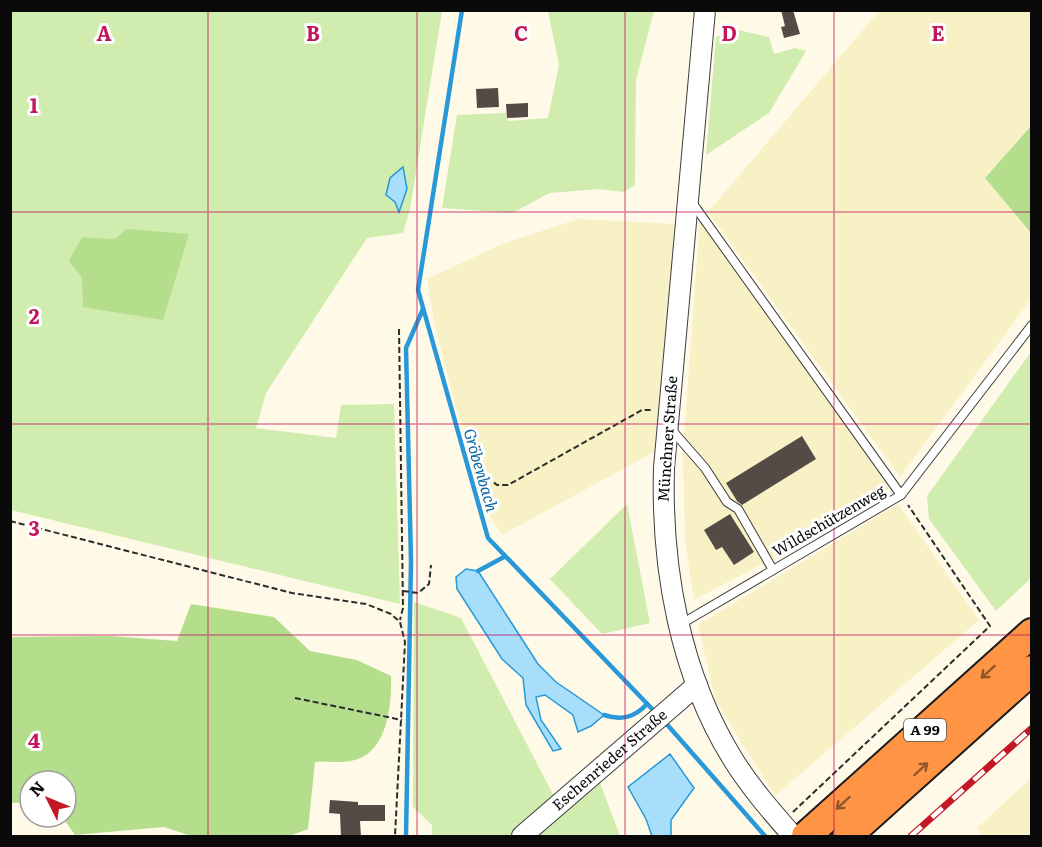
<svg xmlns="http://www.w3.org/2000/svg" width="1042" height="847" viewBox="0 0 1042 847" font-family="Literata,serif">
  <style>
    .farmland { fill: #f7f1c5 }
    .green { fill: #d0ecae; fill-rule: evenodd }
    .forest { fill: #b4de8c }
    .water { fill: #a7dffb; stroke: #2898d9; stroke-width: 1.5 }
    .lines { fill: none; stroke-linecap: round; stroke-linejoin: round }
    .stream { stroke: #2898d9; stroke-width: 4.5 }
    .building { fill: #544b46 }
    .service-casing { stroke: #3d3d3d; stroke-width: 10 }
    .tertiary-casing { stroke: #3d3d3d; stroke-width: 22 }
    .motorway-casing { stroke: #1b1b1b; stroke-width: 32 }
    .path { stroke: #2c2c2c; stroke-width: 2; stroke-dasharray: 6 3; stroke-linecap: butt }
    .service { stroke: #fff; stroke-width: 8 }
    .tertiary { stroke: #fff; stroke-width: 20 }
    .motorway { stroke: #ff9445; stroke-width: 28 }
    .rail-casing { stroke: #c51826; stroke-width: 7 }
    .rail { stroke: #fff; stroke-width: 4.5; stroke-dasharray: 14; stroke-linecap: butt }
    .oneway { stroke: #91562a }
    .grid { fill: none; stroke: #c2185b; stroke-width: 1.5; stroke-opacity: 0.55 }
    .labels { text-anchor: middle; stroke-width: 6; stroke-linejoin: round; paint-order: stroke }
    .shield { fill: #fff; stroke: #545454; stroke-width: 1.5 }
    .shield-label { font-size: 14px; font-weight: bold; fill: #0a0a0a }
    .street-label { font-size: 15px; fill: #0a0a0a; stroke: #fff }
    .water-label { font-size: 16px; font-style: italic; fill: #0b67a5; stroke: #fff }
    .grid-label { font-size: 20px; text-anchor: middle; font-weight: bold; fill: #c2185b; stroke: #fff; stroke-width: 6; stroke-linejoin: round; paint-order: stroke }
  </style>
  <rect width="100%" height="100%" fill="#fffae7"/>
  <g class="farmland">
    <path d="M879,11H1031V126L985,178L1031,233V299L900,477L708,212Z"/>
    <path d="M700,218L889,488L758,566L694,600L685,540L683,450Z"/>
    <path d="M578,219L677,224L654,452L502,535L484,507L467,434L457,411L434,322L427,279L502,244Z"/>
    <path d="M898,504L979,620L775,796L715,699L698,625Z"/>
    <path d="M1031,778V836H982L977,828Z"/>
  </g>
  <g class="green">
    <path d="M11,11H442L410,209L403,233L367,238L266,393L256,428L336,438L341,405L394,404L400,604L11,510ZM82,237L115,239L83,307Z"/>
    <path d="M548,11H654L636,80L635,185L623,192L598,189L550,193L512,213L442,208L457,115L506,113L508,121L548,118L559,65Z"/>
    <path d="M738,30L769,37L774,54L795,48L806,51L769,113L706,155L716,37Z"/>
    <path d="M1031,352V578L996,611L929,519L927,496Z"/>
    <path d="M627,504L650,623L602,634L550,579Z"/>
    <path d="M414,602L461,618L556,800L513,836H432V825L413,807Z"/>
    <path d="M600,783L620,836H537Z"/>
  </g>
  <g class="forest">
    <path d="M1031,126V233L985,178Z"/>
    <path d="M126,229L189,234L163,320L83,307L82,278L69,261L82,237L115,239Z"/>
    <path d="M191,604L274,617L310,651L357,660L391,676C392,702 388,749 358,759C345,764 328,761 315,762L308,829L289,836H191L164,827L75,835L62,817H66V781H30V802L11,803V637L109,636L177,641Z"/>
  </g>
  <g class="water">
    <path d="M403,167L407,189L399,212L395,202L386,195L390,178Z"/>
    <path d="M466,569L478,571L538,664L556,682L604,715L591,726L578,732L573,715L545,695L536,697L541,720L561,749L553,751L526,705L523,678L502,659L457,589L456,577Z"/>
    <path d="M670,754L694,788L671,820V836H652L646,819L628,787Z"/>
  </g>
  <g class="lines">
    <g class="stream">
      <path d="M462,10L418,290L488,538L656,713"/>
      <path d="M478,571L504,557"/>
      <path d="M604,715C622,721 635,717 647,704"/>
      <path d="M664,721L765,836"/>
      <path d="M406,836L411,561L406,348L423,309"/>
    </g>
  </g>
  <g class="building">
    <path d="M781,10H793L800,34L784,38L781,27L785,26Z"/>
    <path d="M498,88L499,107L477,108L476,89Z"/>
    <path d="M528,103V117L507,118L506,104Z"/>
    <path d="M802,436L816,459L742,505L737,501L726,483Z"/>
    <path d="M730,514L754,552L734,565L722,547L716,550L704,530Z"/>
    <path d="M330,800L358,802V805H385V821H360L361,837H341L340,814L329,813Z"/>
  </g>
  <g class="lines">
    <g class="service-casing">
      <g id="service">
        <path d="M691,201L901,495"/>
        <path d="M670,428L705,468L727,502L738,509L773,570"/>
        <path d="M681,624L901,495L1032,325"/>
      </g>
    </g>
    <g class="tertiary-casing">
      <g id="tertiary">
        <path d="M705,10L664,468C661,568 680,675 734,761C751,788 772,812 793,836"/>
        <path id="s1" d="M522,836L697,685"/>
      </g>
    </g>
    <g class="motorway-casing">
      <g id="motorway">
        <path d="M806,836L1032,633"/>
        <path d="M847,836L1032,670"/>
      </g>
    </g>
    <g class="path">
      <path d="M399,329L403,608L400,620"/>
      <path d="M487,477L497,485H508L642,410H653"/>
      <path d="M10,521L292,593L366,604L391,614L400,622L405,642L395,836"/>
      <path d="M403,591L418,593L429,584L431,565"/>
      <path d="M295,698L402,720"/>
      <path d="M793,812L990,626L908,505"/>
    </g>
    <use href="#service" class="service"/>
    <use href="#tertiary" class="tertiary"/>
    <use href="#motorway" class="motorway"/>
    <g class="rail-casing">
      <path id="rail" d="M911,836L1032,728"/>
    </g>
    <use href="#rail" class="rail"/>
  </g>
  <defs><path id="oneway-shaft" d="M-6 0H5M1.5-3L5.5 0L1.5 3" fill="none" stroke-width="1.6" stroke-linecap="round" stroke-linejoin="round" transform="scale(1.5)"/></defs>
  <g class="oneway">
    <use href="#oneway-shaft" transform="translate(988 672) rotate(138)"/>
    <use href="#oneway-shaft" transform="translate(921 769) rotate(-42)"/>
    <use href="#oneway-shaft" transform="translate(843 803) rotate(138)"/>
  </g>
  <path class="grid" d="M208,10V836M417,10V836M625,10V836M834,10V836M10,212H1032M10,424H1032M10,635H1032"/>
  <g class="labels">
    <rect class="shield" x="904" y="719" width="42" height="22" rx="4.5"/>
    <g class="shield-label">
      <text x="925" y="735">A 99</text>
    </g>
    <g class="street-label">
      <text transform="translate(668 439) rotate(-86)" y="5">Münchner Straße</text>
      <text transform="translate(829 521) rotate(-30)" y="5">Wildschützenweg</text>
      <text dy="5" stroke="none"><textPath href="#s1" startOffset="116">Eschenrieder Straße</textPath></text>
    </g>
    <g class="water-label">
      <text transform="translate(481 470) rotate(74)" y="6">Gröbenbach</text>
    </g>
  </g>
  <g class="grid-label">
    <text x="104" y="41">A</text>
    <text x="313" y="41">B</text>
    <text x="521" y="41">C</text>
    <text x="729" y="41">D</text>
    <text x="938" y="41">E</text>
    <text x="34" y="113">1</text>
    <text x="34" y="324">2</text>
    <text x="34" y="536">3</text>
    <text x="34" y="748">4</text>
  </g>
  <rect width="1042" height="847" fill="none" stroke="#0a0a0a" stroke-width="24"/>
  <g transform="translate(48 799) rotate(313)"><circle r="28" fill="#ffffff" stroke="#9d9d9d" stroke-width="1.5"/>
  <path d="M0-4.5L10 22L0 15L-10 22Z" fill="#c51826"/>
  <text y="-9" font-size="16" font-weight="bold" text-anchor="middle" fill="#0a0a0a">N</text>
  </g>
</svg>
